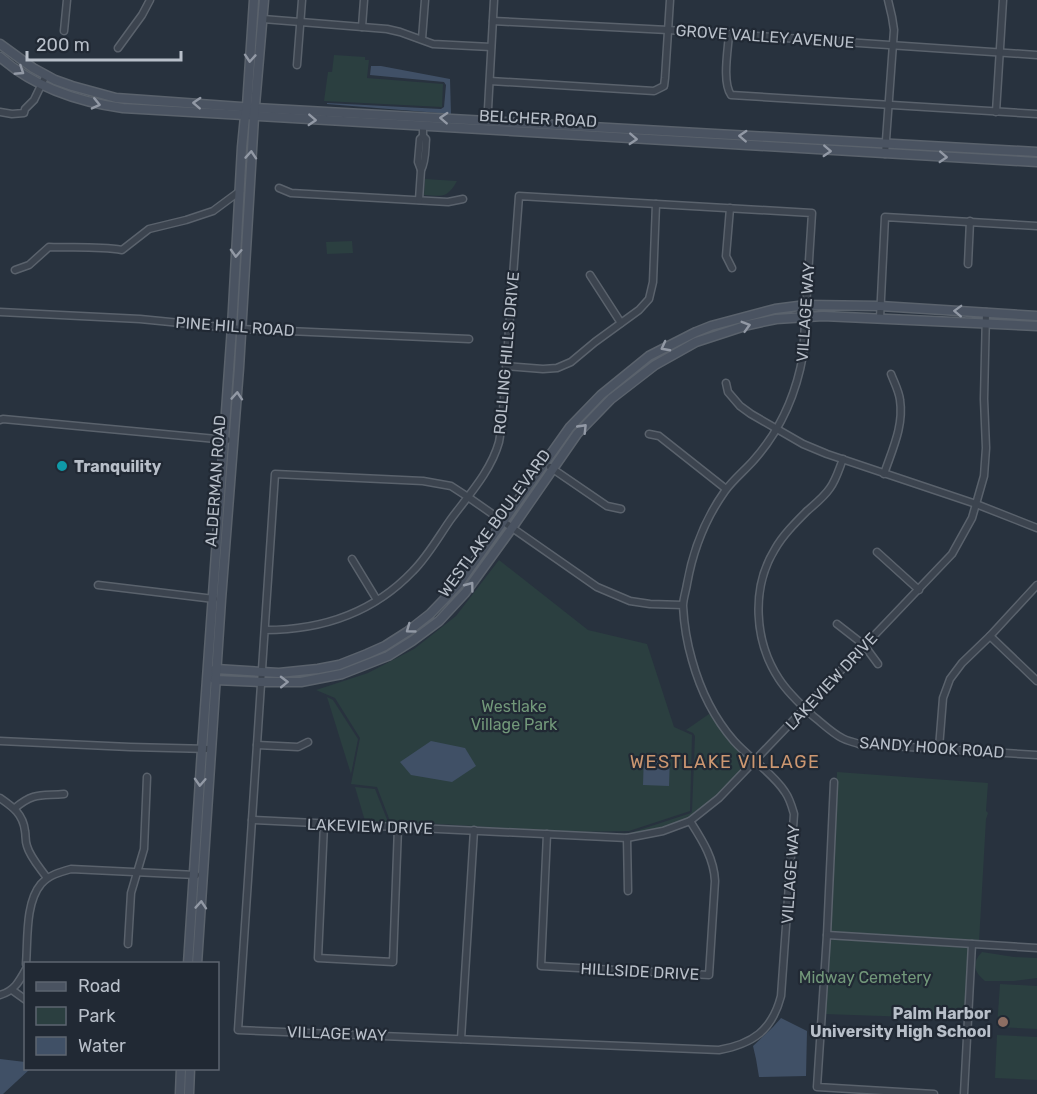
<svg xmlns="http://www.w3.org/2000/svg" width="1037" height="1094" viewBox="0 0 1037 1094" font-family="Rubik,sans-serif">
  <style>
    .green { fill: #2b3f40 }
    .water { fill: #405066 }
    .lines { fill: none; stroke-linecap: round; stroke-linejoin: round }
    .street-casing { stroke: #5a626c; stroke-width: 9 }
    .secondary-casing { stroke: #5a626c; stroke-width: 11 }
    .street { stroke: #3c444f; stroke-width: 6 }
    .secondary { stroke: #4a5361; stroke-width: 8 }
    .oneway { stroke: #9299a5 }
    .culture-dot { fill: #0f9aa8; stroke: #212934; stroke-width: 2 }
    .education-dot { fill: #8d6e63; stroke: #212934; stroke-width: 2 }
    .labels { text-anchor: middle; stroke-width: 4.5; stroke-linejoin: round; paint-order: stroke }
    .street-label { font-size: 16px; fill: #b8bfc9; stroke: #212934 }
    .poi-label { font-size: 16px; font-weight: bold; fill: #b8bfc9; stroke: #212934; text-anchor: start }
    .park-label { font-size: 16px; fill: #72987a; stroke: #212934 }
    .neighbourhood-label { font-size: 18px; letter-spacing: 1.5px; fill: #cc9771; stroke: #212934 }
  </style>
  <rect width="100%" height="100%" fill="#28323e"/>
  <g class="green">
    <path d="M334,55L365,57V60H369L367,78L443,84L442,107L324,101L328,72H332Z"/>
    <path d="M425,179L457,181C447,199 442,196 424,195Z"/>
    <path d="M352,241L353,253L327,254L326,242Z"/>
    <path d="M499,560L588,630L647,644L674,727L692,735L690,811L629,831L574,832L390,821L377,787L351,784L360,738L335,698L316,690L368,673L414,649L456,616Z"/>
    <path d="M327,697L333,700L358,739L351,774Z"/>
    <path d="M709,714L749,764L730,783L688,819L662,828L627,835L601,834L630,833L691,813L692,811L695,736L693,733L686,730Z"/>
    <path d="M837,772L988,783L986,811L988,813L986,819L979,942L830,932Z"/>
    <path d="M355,787L375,789L388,822L365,821Z"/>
    <path d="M837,937L971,946L968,1019L824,1014L829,942Z"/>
    <path d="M982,952L1014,957L1037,958V978L1014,981H985C974,972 971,963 982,952Z"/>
    <path d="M1000,984L1037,986V1029L997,1027Z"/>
    <path d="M997,1035L1037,1037V1080L995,1078Z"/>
  </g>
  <g class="water">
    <path d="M371,66H381L450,79L451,114L327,104V103L441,109L444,107L446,85L444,82L370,75Z"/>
    <path d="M431,741L465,748L476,766L452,782L411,775L400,762Z"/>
    <path d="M644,755L670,756L669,786L643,785Z"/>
    <path d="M781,1018L807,1031L806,1076L759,1077L756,1059L753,1046L773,1027Z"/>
    <path d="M0,1059L25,1062L26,1068L30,1069L3,1094H0Z"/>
  </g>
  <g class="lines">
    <g class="street-casing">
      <g id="street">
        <path d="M263,19L387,29L400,32L433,44L491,47"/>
        <path d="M493,21L668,30L1037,55"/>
        <path d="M362,27L364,0"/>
        <path d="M64,31L67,0"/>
        <path d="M729,34C728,50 722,82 731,95L1037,114"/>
        <path d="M422,39L425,0"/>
        <path d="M118,48L142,15L150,0"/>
        <path d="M297,65L302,0"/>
        <path d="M490,81L654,91L664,86L665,78L670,0"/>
        <path d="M488,109L494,0"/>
        <path d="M0,112L12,114L24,113L25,109L34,100L46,75"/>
        <path d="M996,112L1003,0"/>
        <path d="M885,154L894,30L892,17L888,0"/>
        <path d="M421,170L418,162L420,139L423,136"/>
        <path d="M279,188L291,193L448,202L463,199"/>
        <path d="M419,200L421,170C426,161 425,150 426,139L423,136V127"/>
        <path d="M730,208L726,256L732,268"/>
        <path d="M968,264L970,221"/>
        <path d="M15,270L29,265L49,247C74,248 98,246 122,250L149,229L186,220L213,211L240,191"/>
        <path d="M590,275L621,323"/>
        <path d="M0,312L140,319L241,329L469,339"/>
        <path d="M880,318L885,217L1037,226"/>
        <path d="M506,366L543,369L557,368L571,362L595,342L639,310L649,299L653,282L656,204"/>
        <path d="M726,383L728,392L740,406L751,414L803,444L827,454L976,504L1037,528"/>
        <path d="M0,420L3,419L227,440"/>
        <path d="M649,434L659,436L726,489"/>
        <path d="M843,459C839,469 836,480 830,488C824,497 815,504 807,511C795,523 783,535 775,549C751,588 754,641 779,679C788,693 801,705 813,716C822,723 832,733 842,738C847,741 854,742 859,744L1037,755"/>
        <path d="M550,467L607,506L621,509"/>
        <path d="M884,474C892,450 904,426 900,400C899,391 894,382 891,374"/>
        <path d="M877,552L919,590"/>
        <path d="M352,559L377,600"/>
        <path d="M98,585L214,599"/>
        <path d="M837,624L864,645L878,664"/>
        <path d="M265,630C321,630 373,613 413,571C428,556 439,536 451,519C468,496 491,471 499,442C501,432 502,420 503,410L519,196L812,213L803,355C796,395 780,431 753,461C744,471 733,480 725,491C705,519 693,550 687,584C686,591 683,599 683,606C684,624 687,643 692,660C700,689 714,718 734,741C749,758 773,773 785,792C790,799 792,807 794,814L781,996C772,1031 752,1044 719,1050L238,1030L275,474L423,481L451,486L468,497L597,587L630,601L650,604L683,605"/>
        <path d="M990,636L1037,681"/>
        <path d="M0,741L130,747L210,749"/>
        <path d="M257,745L298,747L308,742"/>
        <path d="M939,748L943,698L950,679L962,663L990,636L1037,585"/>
        <path d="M834,782L827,935L817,1087L934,1094"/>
        <path d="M0,798C13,807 23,814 25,831C26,836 25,841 27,846C30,857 40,868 47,878"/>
        <path d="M15,808C34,792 41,796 64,794"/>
        <path d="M252,820L627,838L663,831L690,821L719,798L952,554L972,518L984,476L986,448L984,399L986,312"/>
        <path d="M324,824L318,958L393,962L398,827"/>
        <path d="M547,834L541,966L709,975L715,881C714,858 702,840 690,821"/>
        <path d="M627,838L628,891"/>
        <path d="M827,935L1037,948"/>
        <path d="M128,944L131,893L144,849L147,777"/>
        <path d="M26,964C28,940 25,903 41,884C49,875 60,872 71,869L196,875"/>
        <path d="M12,990L26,1000"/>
        <path d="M0,995C14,991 19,982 26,969"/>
        <path d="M461,1039L474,830"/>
        <path d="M964,1094L972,944"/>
      </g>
    </g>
    <g class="secondary-casing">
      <g id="secondary">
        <path d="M0,44L33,68L55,80L72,86L116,98L255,108L1037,152"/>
        <path d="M0,57C34,87 79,102 123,108L1037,162"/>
        <path d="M1037,316L880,306L806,305L775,309L711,326L696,332L649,356L601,395L570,427L458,585L430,614L407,632L385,646L367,654L339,665L318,669L279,673L216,669L208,673L215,680L261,682H301L342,674L388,656L412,641L439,621L465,593L512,528L577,434L611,399L655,365L696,342L748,325L776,319L823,316L1037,326"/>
        <path d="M188,964L202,749L232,327L242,147L245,116L247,106L254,0"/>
        <path d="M197,964L221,600L239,368L254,117L264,0"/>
        <path d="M180,1094L181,1068"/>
        <path d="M189,1094L190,1068"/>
      </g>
    </g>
    <use href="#street" class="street"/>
    <use href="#secondary" class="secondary"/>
  </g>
  <defs><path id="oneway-chevron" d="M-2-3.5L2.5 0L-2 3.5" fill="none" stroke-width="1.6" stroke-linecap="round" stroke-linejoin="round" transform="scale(1.5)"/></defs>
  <g class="oneway">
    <use href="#oneway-chevron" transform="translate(250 58) rotate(94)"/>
    <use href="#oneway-chevron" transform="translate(20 71) rotate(33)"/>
    <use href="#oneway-chevron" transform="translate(197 103) rotate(-177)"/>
    <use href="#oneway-chevron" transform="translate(96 104) rotate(13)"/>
    <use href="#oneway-chevron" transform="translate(444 118) rotate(-177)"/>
    <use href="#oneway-chevron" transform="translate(312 120) rotate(3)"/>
    <use href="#oneway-chevron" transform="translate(743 136) rotate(-177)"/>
    <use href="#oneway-chevron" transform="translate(633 139) rotate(3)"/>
    <use href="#oneway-chevron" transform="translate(827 151) rotate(3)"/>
    <use href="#oneway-chevron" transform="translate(251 155) rotate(-86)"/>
    <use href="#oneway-chevron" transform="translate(943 157) rotate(3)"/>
    <use href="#oneway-chevron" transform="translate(236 253) rotate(93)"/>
    <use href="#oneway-chevron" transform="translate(958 311) rotate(-178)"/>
    <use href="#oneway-chevron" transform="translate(746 326) rotate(-16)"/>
    <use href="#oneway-chevron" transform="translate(665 347) rotate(152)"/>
    <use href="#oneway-chevron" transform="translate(237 396) rotate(-86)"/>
    <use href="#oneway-chevron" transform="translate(583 428) rotate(-46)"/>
    <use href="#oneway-chevron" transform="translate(470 586) rotate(-53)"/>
    <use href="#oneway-chevron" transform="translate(410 629) rotate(144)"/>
    <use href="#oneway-chevron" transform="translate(284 682) rotate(-1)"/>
    <use href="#oneway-chevron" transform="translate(200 782) rotate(93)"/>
    <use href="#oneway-chevron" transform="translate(201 905) rotate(-86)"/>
  </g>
  <circle class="culture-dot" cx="62" cy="466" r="6"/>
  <circle class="education-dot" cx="1003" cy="1022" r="6"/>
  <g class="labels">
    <g class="street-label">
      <text transform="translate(765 36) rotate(4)" y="6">GROVE VALLEY AVENUE</text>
      <text transform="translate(538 118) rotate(3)" y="6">BELCHER ROAD</text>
      <text transform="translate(805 312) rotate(-86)" y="6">VILLAGE WAY</text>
      <text transform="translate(235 326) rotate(4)" y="6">PINE HILL ROAD</text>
      <text transform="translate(506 353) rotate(-85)" y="6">ROLLING HILLS DRIVE</text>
      <text transform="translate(215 481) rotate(-86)" y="6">ALDERMAN ROAD</text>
      <text transform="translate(494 523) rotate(-54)" y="6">WESTLAKE BOULEVARD</text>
      <text transform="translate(831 681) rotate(-47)" y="6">LAKEVIEW DRIVE</text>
      <text transform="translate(932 747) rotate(4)" y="6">SANDY HOOK ROAD</text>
      <text transform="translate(370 826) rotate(2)" y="6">LAKEVIEW DRIVE</text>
      <text transform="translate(790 874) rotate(-86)" y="6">VILLAGE WAY</text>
      <text transform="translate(640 971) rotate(3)" y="6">HILLSIDE DRIVE</text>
      <text transform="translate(337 1033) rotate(2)" y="6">VILLAGE WAY</text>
    </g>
    <g class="poi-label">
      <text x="74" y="472">Tranquility</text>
      <text x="991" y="1019" text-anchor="end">Palm Harbor<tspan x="991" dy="18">University High School</tspan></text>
    </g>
    <g class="park-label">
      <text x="514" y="712">Westlake<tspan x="514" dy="18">Village Park</tspan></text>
      <text x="865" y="983">Midway Cemetery</text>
    </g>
    <g class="neighbourhood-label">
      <text x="725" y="768">WESTLAKE VILLAGE</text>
    </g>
  </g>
  <rect x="24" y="962" width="195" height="108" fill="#212934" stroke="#5d6570" stroke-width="1.5"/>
  <rect x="36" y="982" width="30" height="9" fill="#4a5361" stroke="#5d6570" stroke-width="1.5"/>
  <text x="78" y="992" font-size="18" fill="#b8bfc9">Road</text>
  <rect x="36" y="1007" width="30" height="18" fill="#2b3f40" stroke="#5d6570" stroke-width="1.5"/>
  <text x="78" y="1022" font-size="18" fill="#b8bfc9">Park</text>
  <rect x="36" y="1037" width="30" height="18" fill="#405066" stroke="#5d6570" stroke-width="1.5"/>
  <text x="78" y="1052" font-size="18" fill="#b8bfc9">Water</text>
  <path d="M27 51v9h154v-9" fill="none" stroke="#b8bfc9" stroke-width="3"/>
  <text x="36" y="51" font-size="18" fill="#b8bfc9" stroke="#212934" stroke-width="4.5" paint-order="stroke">200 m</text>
</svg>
